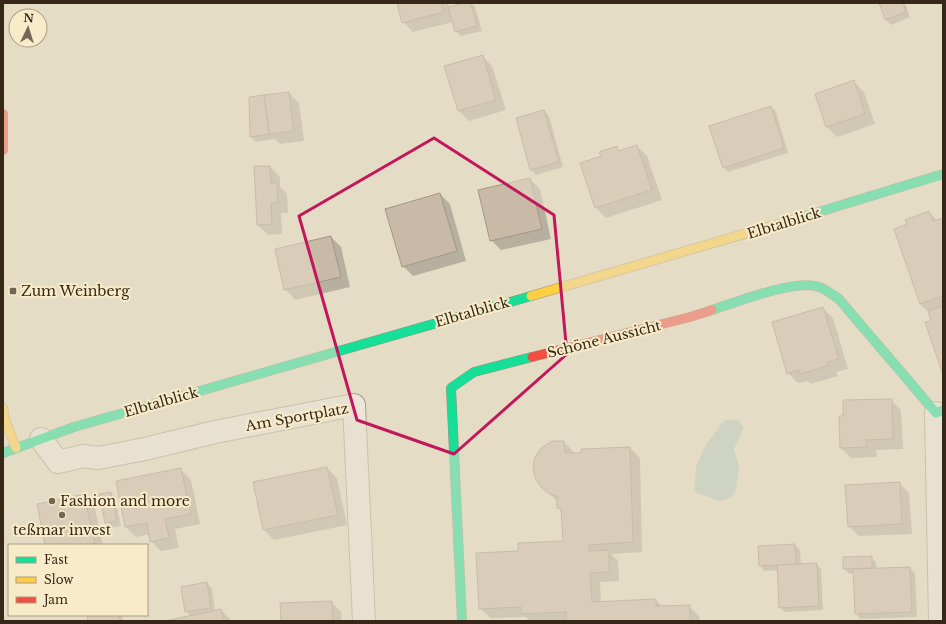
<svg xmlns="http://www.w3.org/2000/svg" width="946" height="624" viewBox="0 0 946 624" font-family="'Libre Baskerville',serif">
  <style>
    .water { fill: #b3c9bc }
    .shadow { fill: #0003 }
    .building { fill: #c9b9a7; stroke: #a49686 }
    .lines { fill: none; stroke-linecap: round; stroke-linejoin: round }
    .street-casing { stroke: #a8a090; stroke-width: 24 }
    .fast-casing { stroke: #988f80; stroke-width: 10 }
    .slow-casing { stroke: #988f80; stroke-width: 10 }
    .jam-casing { stroke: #988f80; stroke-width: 10 }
    .street { stroke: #ebe6d9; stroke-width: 22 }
    .fast { stroke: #16e098; stroke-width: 9 }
    .slow { stroke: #ffcf43; stroke-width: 9 }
    .jam { stroke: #f24e42; stroke-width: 9 }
    .marked { fill: none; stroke: #c2185b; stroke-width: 3; stroke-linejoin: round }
    .poi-dot { fill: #736656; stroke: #f8ebc9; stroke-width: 1.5 }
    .labels { text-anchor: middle; stroke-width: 4; stroke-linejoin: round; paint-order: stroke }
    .street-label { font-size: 14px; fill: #362719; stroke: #f8ebc9 }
    .poi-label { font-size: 14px; fill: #362719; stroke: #f8ebc9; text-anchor: start }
  </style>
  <rect width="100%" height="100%" fill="#e5dcc6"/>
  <path class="water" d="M725,420H739L744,428L734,449L739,467L736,490L731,498L719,501L694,492L696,467L706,444Z"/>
  <g class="shadow">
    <path d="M398,3H448L450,8L471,3L475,7L482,31L461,36L456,31L453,22L413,32L403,22Z"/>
    <path d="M880,3H905L910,17L891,25L886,20Z"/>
    <path d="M482,56L492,66L506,110L469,121L459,111L446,67Z"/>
    <path d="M854,82L864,92L875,124L837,137L827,127Z"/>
    <path d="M289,93L299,103L304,141L280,144L275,139L256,142L251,137L250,98Z"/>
    <path d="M771,107L776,112L788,153L728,172L723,167Z"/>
    <path d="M544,111L549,116L563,167L536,175L531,170Z"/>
    <path d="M637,146L647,156L662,200L606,218L596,208L602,156L616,147L620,151Z"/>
    <path d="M270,167L280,177V187L287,194L288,213H281L282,234L268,235L258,225Z"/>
    <path d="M530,179L540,189L551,239L501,250L491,240Z"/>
    <path d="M440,194L450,204L466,261L413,276L403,266Z"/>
    <path d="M929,212L937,221L943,219V372L926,323L932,321L930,313L920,304L908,225Z"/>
    <path d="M331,237L341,247L350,287L295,300L285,289Z"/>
    <path d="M823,308L833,318L848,369L836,372L838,376L811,384L808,381L798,383L788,373Z"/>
    <path d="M891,400L901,410L903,449L876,450L877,457L851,458L841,448L845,416Z"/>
    <path d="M564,442L574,452V454L630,448L640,458L642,552L611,554L618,561L619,581L600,582L601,603L655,600L662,606H689L699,616L700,621H530L526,617L490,618L480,608L564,542L562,512L558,508V502L541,486Z"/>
    <path d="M327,468L337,478L347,525L274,540L264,530L254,483Z"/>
    <path d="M181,470L191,480L200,524L175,529L179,548L161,551L151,541L150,534L136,537L126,527Z"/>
    <path d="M899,483L909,493L912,534L859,536L849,526Z"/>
    <path d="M110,493L115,498L121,526L111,528L106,523Z"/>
    <path d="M84,495L94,505L103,545H46Z"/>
    <path d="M795,545L800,550L801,565L816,564L821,569L823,610L785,612L780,607L779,570L765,571L760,566Z"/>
    <path d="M871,557L876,562L877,569L910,568L915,573L917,617L861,619L856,614L854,573L849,574L844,569Z"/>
    <path d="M207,583L212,588L215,611L221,610L232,621H170L191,616L186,611Z"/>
    <path d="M331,602L341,612L342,621H282Z"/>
    <path d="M88,615H122L123,621H89Z"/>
  </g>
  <g class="building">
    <path d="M397,3H441L444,12L402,23Z"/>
    <path d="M464,3H471L477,26L455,32L448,7Z"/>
    <path d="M879,3H903L906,12L885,20Z"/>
    <path d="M483,55L496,100L458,111L444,66Z"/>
    <path d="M854,80L865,114L826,127L815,94Z"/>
    <path d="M289,92L294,131L269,134L264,95Z"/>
    <path d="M264,95L269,134L250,137L249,97Z"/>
    <path d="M771,106L784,148L723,168L709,126Z"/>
    <path d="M544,110L559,162L530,170L516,118Z"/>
    <path d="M637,145L652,190L595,208L580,163L601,156L599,152L617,146L618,151Z"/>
    <path d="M254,166H270L271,183H277L278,203H271L272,224L257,225Z"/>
    <path d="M530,178L542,229L490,241L478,190Z"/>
    <path d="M440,193L457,251L402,267L385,209Z"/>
    <path d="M929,211L933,221L943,218V296L920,304L894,229L907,224L905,220Z"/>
    <path d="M331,236L341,277L284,290L275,249Z"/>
    <path d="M943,306V372H942L925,322L931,321L928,311Z"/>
    <path d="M823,307L839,359L827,362L828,366L800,374L799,370L787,374L772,322Z"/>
    <path d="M892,399L893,439L866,440L867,447L840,448L839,416H843V400Z"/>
    <path d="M552,441H564L565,453H581V449L630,447L633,542L589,545V551L609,550V572L590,573L592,602L656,599V606L690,605V621H566V612L521,614V607L479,609L476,553L518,551V543L563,541L561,509L557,508V496L548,493L541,487L535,478L533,467L535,457L541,448Z"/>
    <path d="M327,467L338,515L263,530L253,482Z"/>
    <path d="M181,468L191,514L165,519L169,538L150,542L147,523L125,527L116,481Z"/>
    <path d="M900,482L902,524L848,527L845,485Z"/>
    <path d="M111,492L117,521L105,523L99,494Z"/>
    <path d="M84,494L95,544L87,545H45L37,504Z"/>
    <path d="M795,544L796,564L759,566L758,546Z"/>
    <path d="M872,556V568L843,569V557Z"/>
    <path d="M817,563L819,606L779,608L777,565Z"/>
    <path d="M910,567L912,612L855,614L853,569Z"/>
    <path d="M207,582L211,608L185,612L181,587Z"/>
    <path d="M332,601L333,621H281L280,603Z"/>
    <path d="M221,609L224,621H165Z"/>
    <path d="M87,615H119L120,621H88Z"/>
  </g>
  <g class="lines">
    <g class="street-casing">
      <g id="street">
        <path d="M936,413L940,621"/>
        <path d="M41,439L58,462L83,456L98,458L145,449L215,432L354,405L364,621"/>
      </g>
    </g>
    <g class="fast-casing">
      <g id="fast">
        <path d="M799,218L943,174"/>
        <path d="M712,310C737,302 795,279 819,287C826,289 832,295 838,298L936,413L943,410"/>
        <path d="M3,453L74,427L531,296"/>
        <path d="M462,621L451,388L474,372L532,357"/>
      </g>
    </g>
    <g class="slow-casing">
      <g id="slow">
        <path d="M531,296L799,218"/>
        <path d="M3,408L5,420L16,448"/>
      </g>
    </g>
    <g class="jam-casing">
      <g id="jam">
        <path d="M3,114V150"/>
        <path d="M532,357L690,317L712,310"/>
      </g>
    </g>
    <use href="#street" class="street"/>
    <use href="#fast" class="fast"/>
    <use href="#slow" class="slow"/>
    <use href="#jam" class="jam"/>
  </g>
  <path d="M0 0H946V624H0ZM434,138L554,215L567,354L454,454L357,420L299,216Z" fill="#e5dcc6" fill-opacity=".55" fill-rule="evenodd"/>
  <path class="marked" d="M434,138L554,215L567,354L454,454L357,420L299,216Z"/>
  <g class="poi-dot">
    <rect x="9" y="287" width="8" height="8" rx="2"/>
    <circle cx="52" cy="501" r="4"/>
    <circle cx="62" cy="515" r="4"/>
  </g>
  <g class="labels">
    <g class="street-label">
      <text transform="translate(784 223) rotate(-17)" y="5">Elbtalblick</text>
      <text transform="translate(472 312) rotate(-16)" y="5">Elbtalblick</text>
      <text transform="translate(604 339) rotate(-14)" y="5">Schöne Aussicht</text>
      <text transform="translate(161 402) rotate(-16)" y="5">Elbtalblick</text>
      <text transform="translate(297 417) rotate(-10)" y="5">Am Sportplatz</text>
    </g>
    <g class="poi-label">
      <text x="21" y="296">Zum Weinberg</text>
      <text x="60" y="506">Fashion and more</text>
      <text x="62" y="535" text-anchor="middle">teßmar invest</text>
    </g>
  </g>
  <rect width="946" height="624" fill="none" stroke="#362719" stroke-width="8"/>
  <rect x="8" y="544" width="140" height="72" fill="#f8ebc9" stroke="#aa9d83"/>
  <rect x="16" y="557" width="20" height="6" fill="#16e098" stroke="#aa9d83"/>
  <text x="44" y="564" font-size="12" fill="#362719">Fast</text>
  <rect x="16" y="577" width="20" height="6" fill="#ffcf43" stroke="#aa9d83"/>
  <text x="44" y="584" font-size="12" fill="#362719">Slow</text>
  <rect x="16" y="597" width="20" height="6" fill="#f24e42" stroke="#aa9d83"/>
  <text x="44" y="604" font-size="12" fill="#362719">Jam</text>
  <g transform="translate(28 28) rotate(4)"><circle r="19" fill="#f8ebc9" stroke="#aa9d83"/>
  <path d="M0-3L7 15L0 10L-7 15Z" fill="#736656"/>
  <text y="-6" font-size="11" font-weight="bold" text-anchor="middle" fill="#362719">N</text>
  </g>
</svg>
